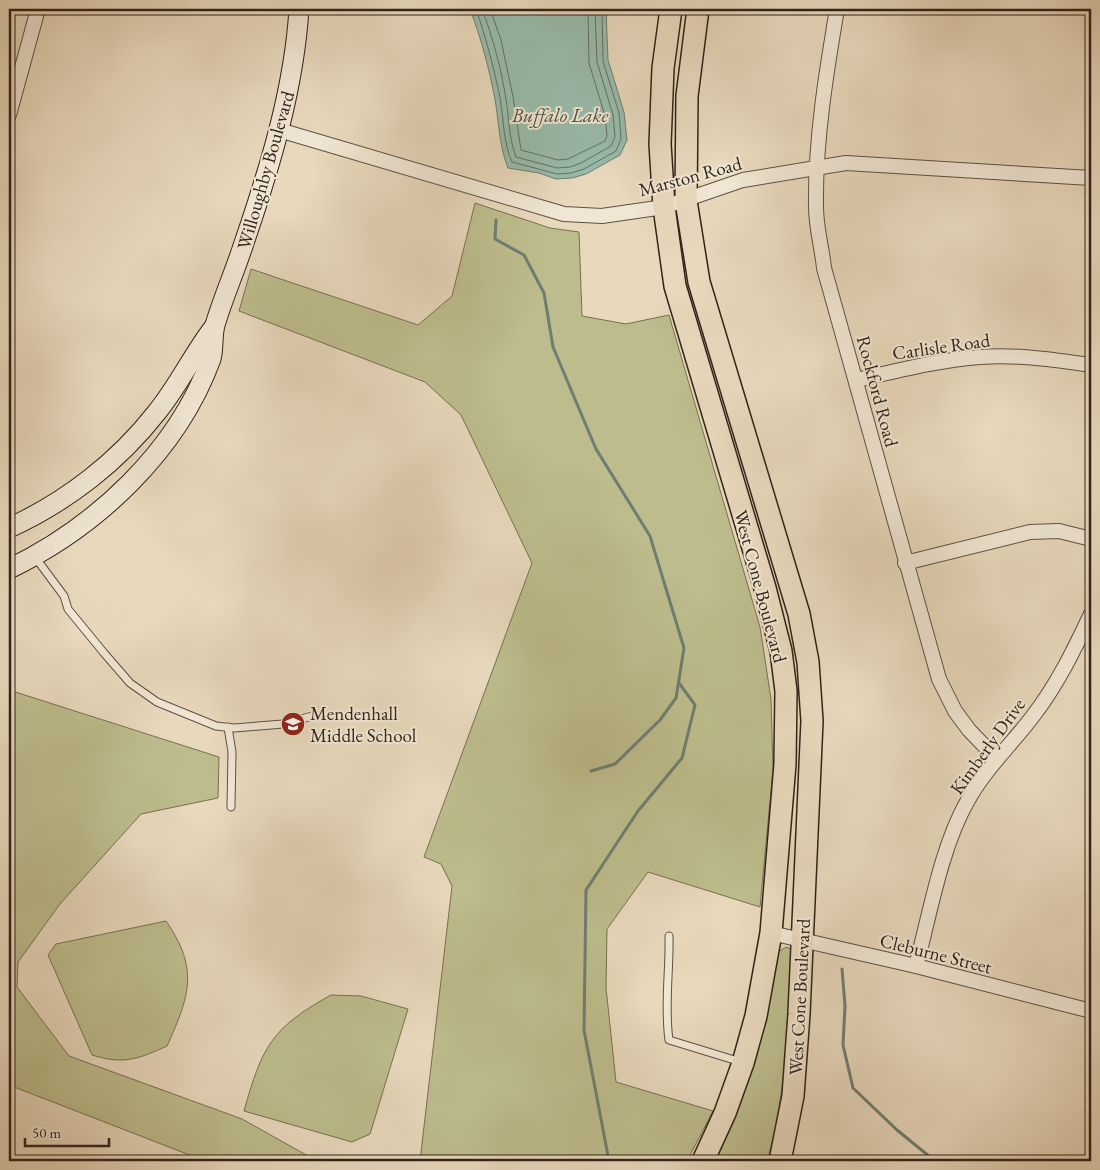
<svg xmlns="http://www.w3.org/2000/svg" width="1100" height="1170" viewBox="0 0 1100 1170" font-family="'EB Garamond',serif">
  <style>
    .green { fill: #bdbc8c; stroke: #767052 }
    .water { fill: #98bbaa; stroke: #6e7e70 }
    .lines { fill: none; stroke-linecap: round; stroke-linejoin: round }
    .shore { stroke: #646f62; stroke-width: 1 }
    .stream { stroke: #6e7e70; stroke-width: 3 }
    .lane-casing { stroke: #5e5042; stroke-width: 9 }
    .street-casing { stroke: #5e5042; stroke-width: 16 }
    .secondary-casing { stroke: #302319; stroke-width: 21 }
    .primary-casing { stroke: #302319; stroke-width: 24 }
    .lane { stroke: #f0e6d3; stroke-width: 7 }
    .street { stroke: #f0e6d3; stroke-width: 14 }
    .secondary { stroke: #f0e6d3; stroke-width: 19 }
    .primary { stroke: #e8d8bc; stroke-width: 21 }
    .labels { text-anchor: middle; stroke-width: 4; stroke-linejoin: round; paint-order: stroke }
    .street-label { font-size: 19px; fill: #302319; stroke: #f0e6d3 }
    .poi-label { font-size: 19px; fill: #302319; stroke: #f0e6d3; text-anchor: start }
    .water-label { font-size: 20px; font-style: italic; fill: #4f5144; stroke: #f0e6d3 }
  </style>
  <rect width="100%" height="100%" fill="#e8d8bc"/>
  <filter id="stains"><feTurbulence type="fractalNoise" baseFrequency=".004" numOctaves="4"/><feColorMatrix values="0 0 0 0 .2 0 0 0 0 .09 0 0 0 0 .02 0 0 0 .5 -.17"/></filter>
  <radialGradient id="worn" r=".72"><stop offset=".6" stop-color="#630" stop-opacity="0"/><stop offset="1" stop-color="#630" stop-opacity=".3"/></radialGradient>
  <g class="green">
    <path d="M475,203L550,228L579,232L582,316L626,324L669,315L760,627L771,699L773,769L760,907L648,872L607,929L606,988L616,1082L713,1111L687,1161H420L452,886L441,864L424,857L532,563L461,415L425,382L239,311L251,269L418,325L452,296Z"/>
    <path d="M9,690L219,757L218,798L141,814L60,904L18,962L17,987L69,1056L242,1119L317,1161H205L9,1085Z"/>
    <path d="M166,921C199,969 190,995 167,1046C138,1059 124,1065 92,1055L48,955L56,944Z"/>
    <path d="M786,947L793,950C788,1021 787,1092 767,1161H713L778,952Z"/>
    <path d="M331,995L361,996L408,1009L370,1134L352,1142L244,1111C262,1047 271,1028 331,995Z"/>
  </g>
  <path class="water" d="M470,9H606L608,60L624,112L627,140L620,155L586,174L572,178L556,179L539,173L508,168C499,145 499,123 495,99C489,68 481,38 470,9Z"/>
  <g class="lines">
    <g class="shore">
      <path d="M476,9C486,38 494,68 500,98C504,120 503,142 512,162L557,174L571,173L584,169L616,151L621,139L619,113L603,61L602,9"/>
      <path d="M482,9C493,38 501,68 506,99C509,118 509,139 516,157L557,168L570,167L581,163L611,146L615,137L613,115L597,62L595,9"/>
      <path d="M490,9L501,40L513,97L521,150L558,160L568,159L605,141L607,136L605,116L589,63L588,9"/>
    </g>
    <g class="stream">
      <path d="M496,220L495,239L524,255L544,293L553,347L596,449L650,536L684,648L676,698L660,720L615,764L591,771"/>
      <path d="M842,969L845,1006L843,1045L853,1088L897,1130L935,1161"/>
      <path d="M609,1161L584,1030L586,890L638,811L682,758L695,705L679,683"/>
    </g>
    <g class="lane-casing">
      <g id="lane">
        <path d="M35,557L64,596L68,609L104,653L130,683L157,702L216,726L234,728L283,724L316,715"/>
        <path d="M228,727L232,752L231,807"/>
        <path d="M669,936C670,970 664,1005 669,1040L741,1062"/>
      </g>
    </g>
    <g class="street-casing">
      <g id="street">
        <path d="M837,9C826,74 815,141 816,207C816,227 822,248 824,268L939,679L955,711L969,730L997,759"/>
        <path d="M9,115L38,9"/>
        <path d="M279,130L564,214L602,216L664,207L743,180L846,163L1091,178"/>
        <path d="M856,380C897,371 938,360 980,357C1017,354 1055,360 1091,365"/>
        <path d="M905,563L1030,532L1059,531L1091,539"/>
        <path d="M771,933L916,966L1091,1011"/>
        <path d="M916,966C930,914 941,847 968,800C985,769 1012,744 1033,716C1057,685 1074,650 1091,614"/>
      </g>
    </g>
    <g class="secondary-casing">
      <g id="secondary">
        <path d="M9,528C66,502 118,462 157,412C179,385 193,354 214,327"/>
        <path d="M9,569C96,527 177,452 211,359C214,348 212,336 215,325C223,298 235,271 244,243C270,167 294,89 299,9"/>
      </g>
    </g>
    <g class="primary-casing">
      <g id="primary">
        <path d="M671,9L663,68L660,144L664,207L675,286L765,588L781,651L786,691L785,764L771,933L756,1016L743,1063L725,1113L703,1161"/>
        <path d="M698,9L687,96L686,201L699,282L799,614L808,662L812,721L799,1014L793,1096L780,1161"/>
      </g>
    </g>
    <use href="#lane" class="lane"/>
    <use href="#street" class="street"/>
    <use href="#secondary" class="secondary"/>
    <use href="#primary" class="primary"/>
  </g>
  <defs>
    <g id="school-disc" transform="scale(1.25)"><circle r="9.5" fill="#8f2418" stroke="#f0e6d3"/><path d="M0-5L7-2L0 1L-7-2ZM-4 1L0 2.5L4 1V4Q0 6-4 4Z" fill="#fff"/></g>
  </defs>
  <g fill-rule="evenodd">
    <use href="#school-disc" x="293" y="724"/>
  </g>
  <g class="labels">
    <g class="street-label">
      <text transform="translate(265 170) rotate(-74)" y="7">Willoughby Boulevard</text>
      <text transform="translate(690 176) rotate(-15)" y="7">Marston Road</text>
      <text transform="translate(941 346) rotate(-8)" y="7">Carlisle Road</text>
      <text transform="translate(878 391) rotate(75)" y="7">Rockford Road</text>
      <text transform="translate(761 586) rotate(75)" y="7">West Cone Boulevard</text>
      <text transform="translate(987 746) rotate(-54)" y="7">Kimberly Drive</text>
      <text transform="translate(936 953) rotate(14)" y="7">Cleburne Street</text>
      <text transform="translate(799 997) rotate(-87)" y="7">West Cone Boulevard</text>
    </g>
    <g class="poi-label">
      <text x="310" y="720">Mendenhall<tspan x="310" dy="22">Middle School</tspan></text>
    </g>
    <g class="water-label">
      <text x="560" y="122">Buffalo Lake</text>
    </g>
  </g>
  <rect width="1100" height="1170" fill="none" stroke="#e8d8bc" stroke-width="30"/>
  <rect x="10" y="10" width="1080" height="1150" fill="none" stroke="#302319" stroke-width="2.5"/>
  <rect x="15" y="15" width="1070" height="1140" fill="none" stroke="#302319"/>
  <path d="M25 1138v8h84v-8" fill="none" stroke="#302319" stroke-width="2.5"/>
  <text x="32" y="1138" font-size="15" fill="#302319" stroke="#f0e6d3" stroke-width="4" paint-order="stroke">50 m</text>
  <rect width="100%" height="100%" filter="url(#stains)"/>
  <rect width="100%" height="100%" fill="url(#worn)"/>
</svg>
